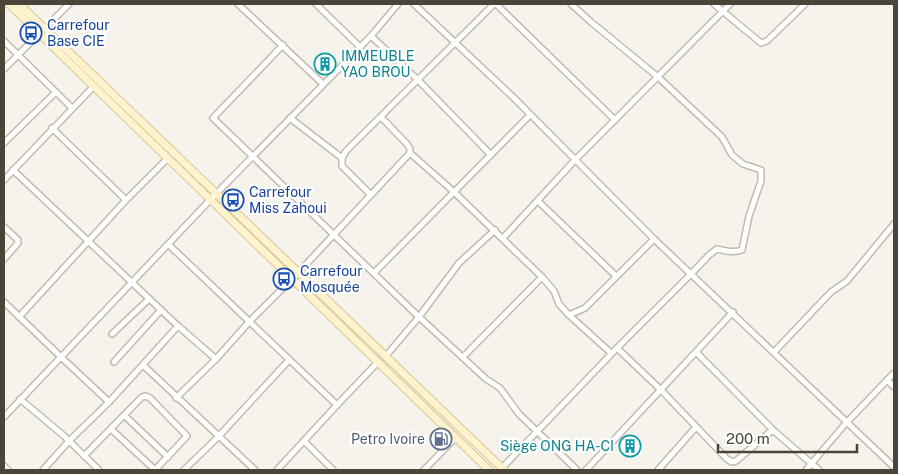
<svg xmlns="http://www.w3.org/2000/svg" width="898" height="474" viewBox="0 0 898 474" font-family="'Public Sans',sans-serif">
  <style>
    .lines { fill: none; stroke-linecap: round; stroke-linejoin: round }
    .street-casing { stroke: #c2bbae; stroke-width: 8 }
    .secondary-casing { stroke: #d6c79b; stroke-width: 9 }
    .street { stroke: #fff; stroke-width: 5 }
    .secondary { stroke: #fff3cd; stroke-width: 7 }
    .labels { text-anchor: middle; stroke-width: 4.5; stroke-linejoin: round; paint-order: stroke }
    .transit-label { font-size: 14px; fill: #164399; stroke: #fff; text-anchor: start }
    .culture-label { font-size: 14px; fill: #0d838f; stroke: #fff; text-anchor: start }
    .service-label { font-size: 14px; fill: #4e5e75; stroke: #fff; text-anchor: end }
  </style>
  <rect width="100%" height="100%" fill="#f6f3ec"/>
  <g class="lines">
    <g class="street-casing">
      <g id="street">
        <path d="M238,4L323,84"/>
        <path d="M316,4L360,47"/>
        <path d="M414,4L514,98L654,239L894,467"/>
        <path d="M496,4L615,120"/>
        <path d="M714,4L761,43L767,41L805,4"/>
        <path d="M371,36L418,80L491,155"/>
        <path d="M4,41L72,108"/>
        <path d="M283,45L213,118L419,317L486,379L500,388L519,414L577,470"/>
        <path d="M4,69L69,4"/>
        <path d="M381,117L407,144L410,149V153L454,192L542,277L554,291L559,304L569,315L611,353"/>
        <path d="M290,118L342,158"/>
        <path d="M52,128L126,200"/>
        <path d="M4,143L56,92"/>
        <path d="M13,170L178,326L216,359"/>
        <path d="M4,180L94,86"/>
        <path d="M371,195L342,166V158L346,151L494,4"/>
        <path d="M538,201L616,276"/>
        <path d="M4,227L18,240V243L4,259"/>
        <path d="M503,238L575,160L730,4"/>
        <path d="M169,245L337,405"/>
        <path d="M374,273L530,115"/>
        <path d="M4,302L61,357L109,402"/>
        <path d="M569,315L585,308L654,239"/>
        <path d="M19,317L126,200L168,158"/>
        <path d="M112,334L149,299"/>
        <path d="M617,348L661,390L727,459L732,462L736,461L770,432L774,431L819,470"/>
        <path d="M696,352L774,431"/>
        <path d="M774,352L831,292L847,281L894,224"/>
        <path d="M385,357L419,317L459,263L495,230"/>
        <path d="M463,357L542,277"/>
        <path d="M114,362L161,310"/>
        <path d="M143,365L255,470"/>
        <path d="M887,380L894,387"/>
        <path d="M176,398L216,359L249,322L298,273L410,153"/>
        <path d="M20,399L63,435L99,470"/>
        <path d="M124,415L168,457"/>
        <path d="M4,417L211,199L371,36L398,4"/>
        <path d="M304,441L333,470"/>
        <path d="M84,456L142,397L146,396L150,398L187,436L155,470L111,429"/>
        <path d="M4,466L8,470"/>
        <path d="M43,470L69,441L109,402L178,326"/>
        <path d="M184,470L218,437L289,360"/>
        <path d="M277,470L337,405L378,362"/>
        <path d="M424,470L455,438"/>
        <path d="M500,470L617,348L692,273L709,255L717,249C726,251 733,253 742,250L749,216L761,181V170L743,164L732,155L722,137L658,77L591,22L571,4"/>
        <path d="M586,470L733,312"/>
        <path d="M658,470L696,427"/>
        <path d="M806,470L846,423L894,373"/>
      </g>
    </g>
    <g class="secondary-casing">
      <g id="secondary">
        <path d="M9,4L489,470"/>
        <path d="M19,4L504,470"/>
      </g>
    </g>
    <use href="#street" class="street"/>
    <use href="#secondary" class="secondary"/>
  </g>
  <defs>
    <g id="bus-ring" transform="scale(1.125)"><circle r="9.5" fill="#fff" stroke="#1a4fb4" stroke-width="1.5"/><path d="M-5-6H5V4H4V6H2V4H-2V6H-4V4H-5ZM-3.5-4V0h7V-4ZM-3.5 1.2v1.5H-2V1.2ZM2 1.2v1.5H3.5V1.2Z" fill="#1a4fb4"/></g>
    <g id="building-ring" transform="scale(1.125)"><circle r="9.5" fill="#fff" stroke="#0f9aa8" stroke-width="1.5"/><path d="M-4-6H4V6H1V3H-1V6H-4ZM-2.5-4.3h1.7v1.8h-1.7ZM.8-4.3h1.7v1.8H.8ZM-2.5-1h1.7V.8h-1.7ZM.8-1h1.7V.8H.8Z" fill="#0f9aa8"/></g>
    <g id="fuel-ring" transform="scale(1.125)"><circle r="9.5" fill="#fff" stroke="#5c6f8a" stroke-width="1.5"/><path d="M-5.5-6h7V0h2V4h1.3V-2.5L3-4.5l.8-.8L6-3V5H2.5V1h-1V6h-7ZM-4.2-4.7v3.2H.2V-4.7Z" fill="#5c6f8a"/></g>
  </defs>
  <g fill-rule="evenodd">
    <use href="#bus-ring" x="31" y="33"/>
    <use href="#building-ring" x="325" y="64"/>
    <use href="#bus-ring" x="233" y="200"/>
    <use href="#bus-ring" x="284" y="279"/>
    <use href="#fuel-ring" x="441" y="439"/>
    <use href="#building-ring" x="630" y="446"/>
  </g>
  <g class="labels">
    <g class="transit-label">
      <text x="47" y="30">Carrefour<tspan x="47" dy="16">Base CIE</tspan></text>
      <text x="249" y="197">Carrefour<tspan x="249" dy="16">Miss Zahoui</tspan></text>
      <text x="300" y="276">Carrefour<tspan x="300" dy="16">Mosquée</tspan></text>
    </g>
    <g class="culture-label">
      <text x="341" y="61">IMMEUBLE<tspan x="341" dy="16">YAO BROU</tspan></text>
      <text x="614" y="451" text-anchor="end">Siège ONG HA-CI</text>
    </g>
    <g class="service-label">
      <text x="425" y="444">Petro Ivoire</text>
    </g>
  </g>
  <rect width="898" height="474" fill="none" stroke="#4b4439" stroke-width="10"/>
  <path d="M718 444v8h139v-8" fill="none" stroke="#4b4439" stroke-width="2.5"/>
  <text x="726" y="444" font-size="15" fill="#4b4439" stroke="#ffffff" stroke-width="4" paint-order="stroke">200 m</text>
</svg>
